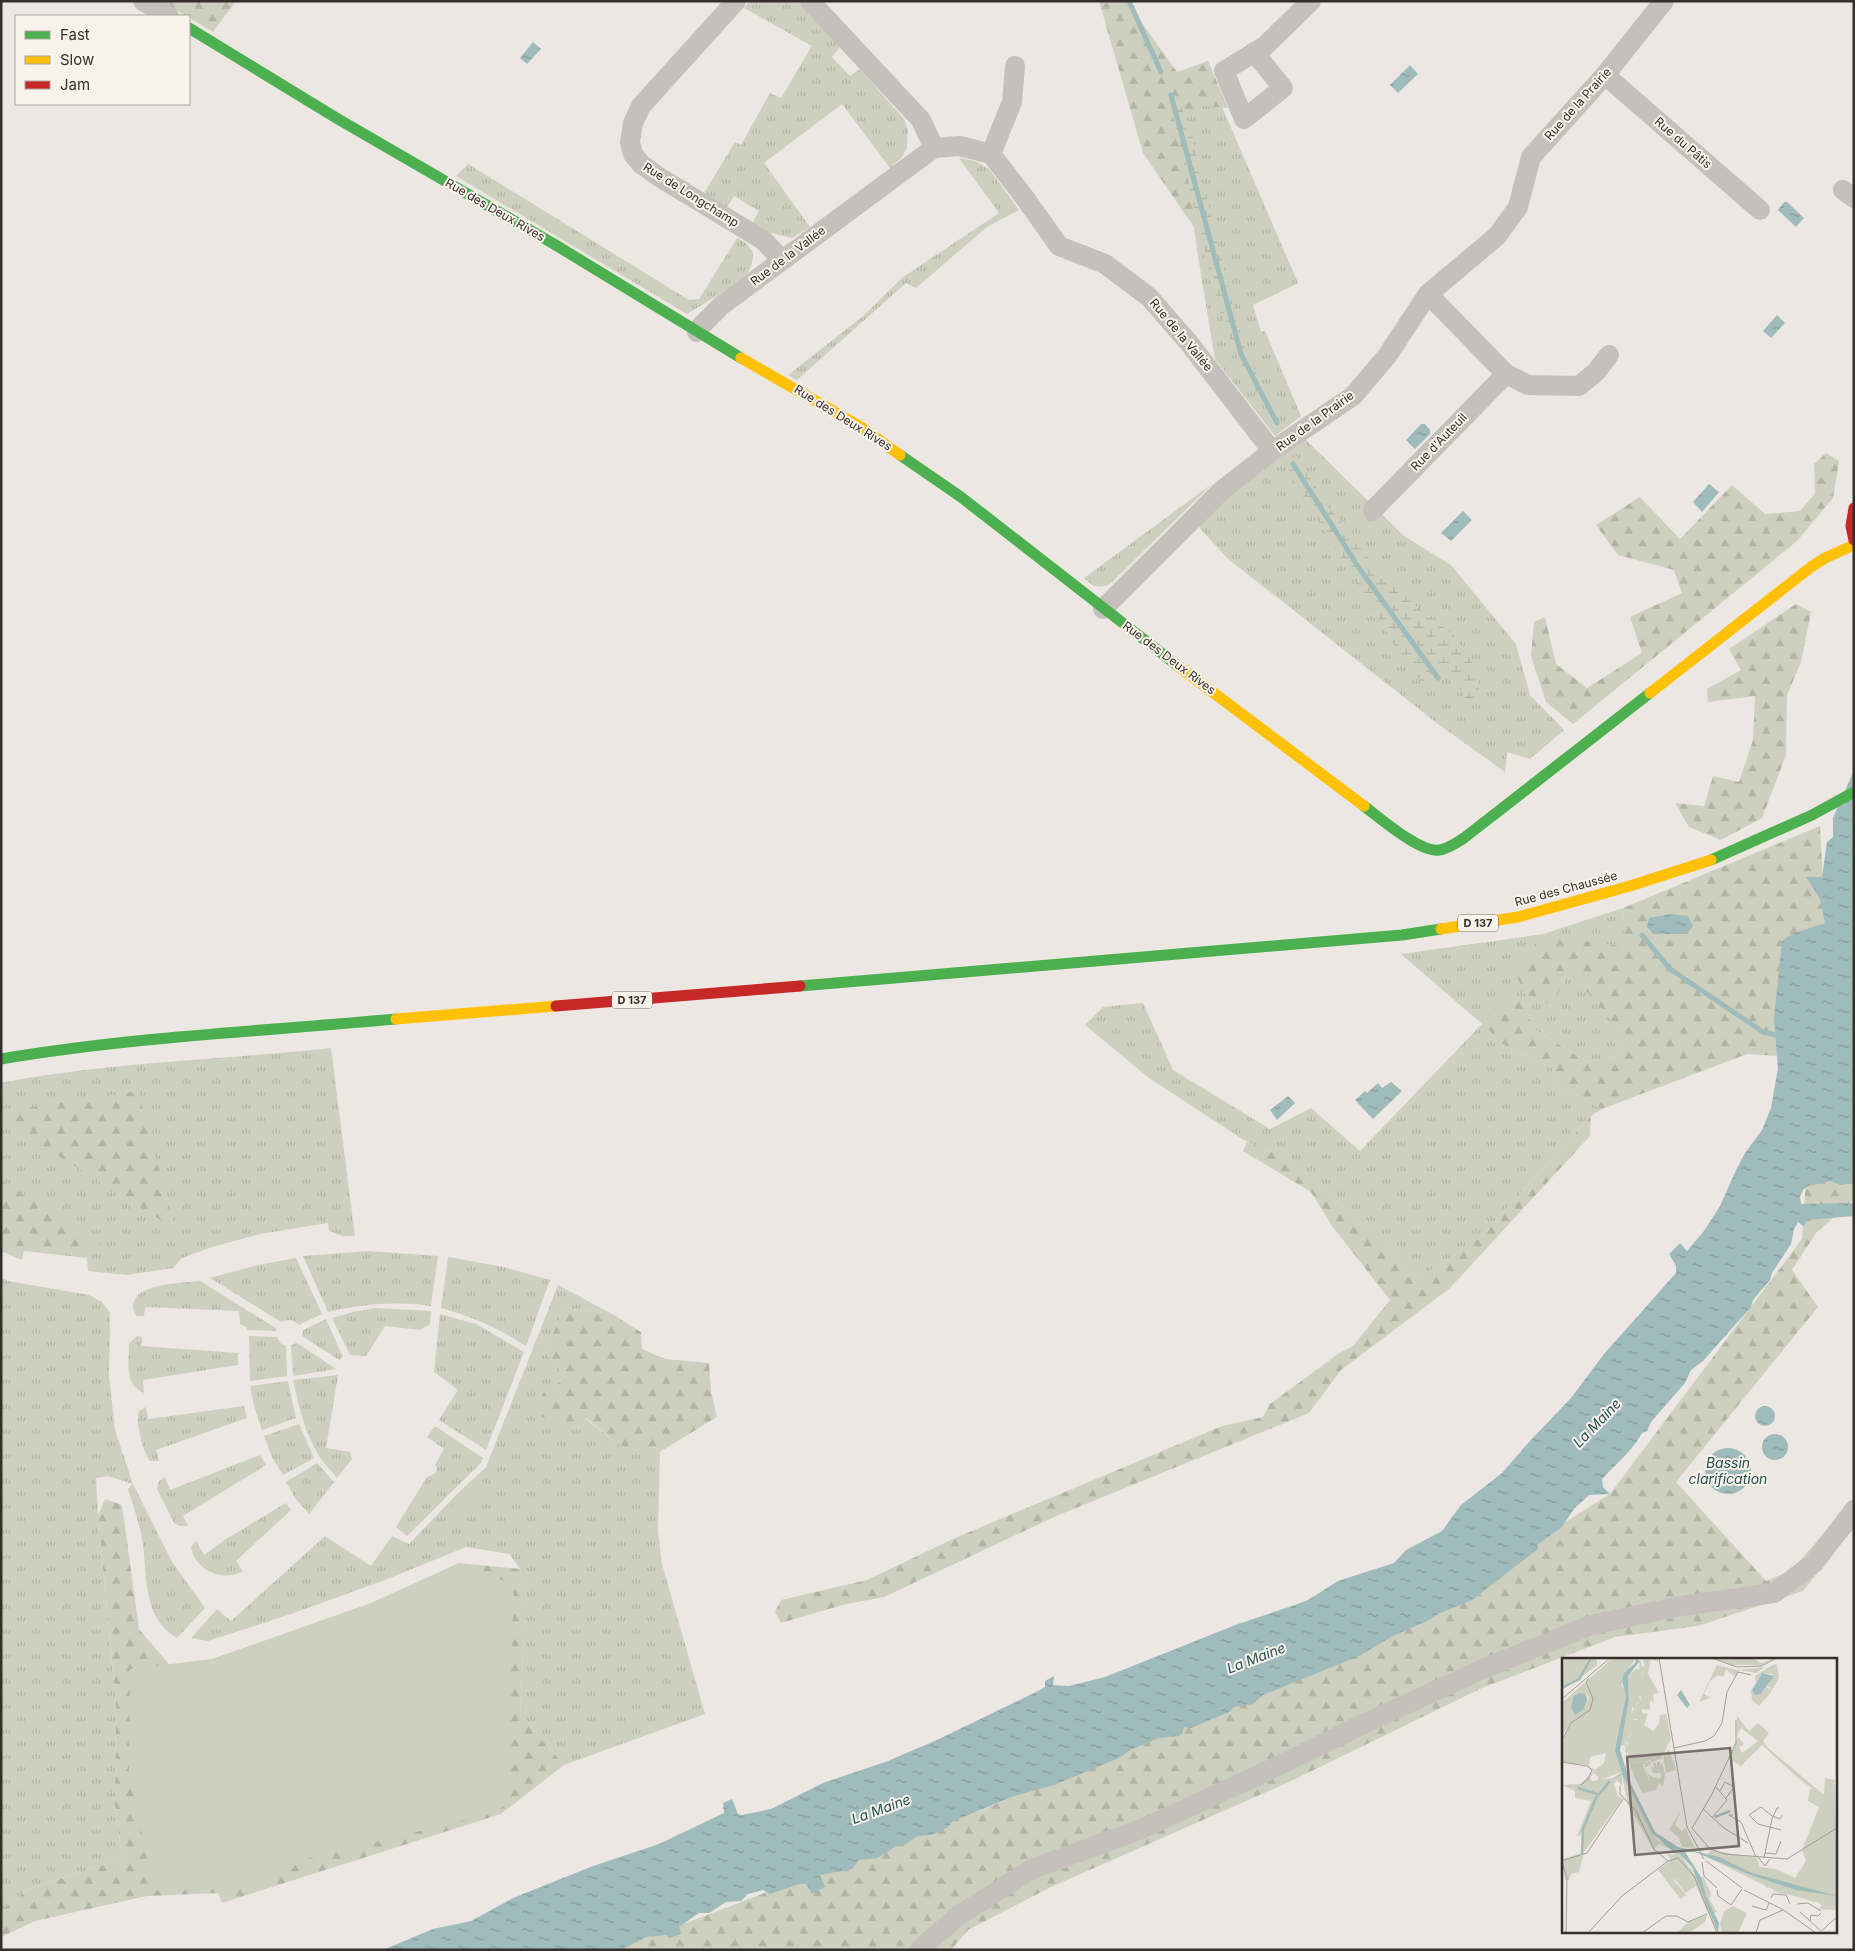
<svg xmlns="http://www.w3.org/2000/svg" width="1855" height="1951" viewBox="0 0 1855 1951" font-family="Inter,sans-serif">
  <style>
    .grass { fill: url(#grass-tufts) }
    .forest { fill: url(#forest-firs) }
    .wetland { fill: url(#wetland-marsh) }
    .pitch { fill: #cdd0be }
    .water { fill: url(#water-ripples) }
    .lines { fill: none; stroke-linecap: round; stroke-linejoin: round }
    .stream { stroke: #a0bbbb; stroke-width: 5 }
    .street { stroke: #c5c0bb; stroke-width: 20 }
    .fast { stroke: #4caf50; stroke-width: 11 }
    .slow { stroke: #ffc107; stroke-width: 11 }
    .jam { stroke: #c62828; stroke-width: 11 }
    .labels { text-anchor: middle; stroke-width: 4; stroke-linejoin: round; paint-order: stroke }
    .shield { fill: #f8f2ea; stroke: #706964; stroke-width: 1 }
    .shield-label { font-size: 11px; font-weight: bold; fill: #362e2a }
    .street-label { font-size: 12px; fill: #362e2a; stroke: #f8f2ea }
    .water-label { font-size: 14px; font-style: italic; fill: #234f53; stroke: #f8f2ea }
    .inset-river { fill: none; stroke: #a0bbbb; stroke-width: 2.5 }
    .inset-road { fill: none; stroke: #a39d98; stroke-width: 1 }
    .view { fill: #766f6a; fill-opacity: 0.15; stroke: #766f6a; stroke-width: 2.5 }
    .inset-edge { fill: none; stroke: #362e2a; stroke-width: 2.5 }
  </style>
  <defs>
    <pattern id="grass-tufts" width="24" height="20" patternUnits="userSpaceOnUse" patternTransform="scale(1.25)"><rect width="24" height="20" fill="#cdd0be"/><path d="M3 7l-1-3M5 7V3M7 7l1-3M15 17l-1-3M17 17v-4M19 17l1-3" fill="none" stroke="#b1b3a3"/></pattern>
    <pattern id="forest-firs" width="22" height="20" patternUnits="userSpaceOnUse" patternTransform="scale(1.25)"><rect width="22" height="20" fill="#cdd0be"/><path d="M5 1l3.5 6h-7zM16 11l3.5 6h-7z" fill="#b1b3a3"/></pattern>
    <pattern id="wetland-marsh" width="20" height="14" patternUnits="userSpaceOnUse" patternTransform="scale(1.25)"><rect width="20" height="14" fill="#cdd0be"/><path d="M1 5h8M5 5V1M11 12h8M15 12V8" fill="none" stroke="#b1b3a3"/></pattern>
    <pattern id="water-ripples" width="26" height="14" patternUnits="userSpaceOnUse" patternTransform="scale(1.25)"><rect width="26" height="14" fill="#a0bbbb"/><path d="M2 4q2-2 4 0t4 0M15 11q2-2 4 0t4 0" fill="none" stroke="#839898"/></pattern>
  </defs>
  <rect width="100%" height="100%" fill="#ece7e2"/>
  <g class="grass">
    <path d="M750,1L799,2L840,47L832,57L850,76L860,69L904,119L908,130L907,148L901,158L890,168L842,104L764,163L810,227L792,238L764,231L752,224L759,211L734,196L726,209L703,195L735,142L741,145L770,93L781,98L812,46L744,8Z"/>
    <path d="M1202,100H1219L1298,283L1253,305L1261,332L1265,331L1301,416L1275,436L1215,359L1197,250L1179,117Z"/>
    <path d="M959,158L975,161L989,169L1019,210L987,227L916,288L906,283L797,380L788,375L862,317L903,277L999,213Z"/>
    <path d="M468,164L689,300L699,299L737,238L746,243L753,252C753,258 752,265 749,271C743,280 698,308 687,314L456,176Z"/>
    <path d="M1305,439L1404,536L1451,565L1516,644L1530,695L1564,730L1530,759L1507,752L1505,772L1438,724L1227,558L1198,526L1226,496Z"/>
    <path d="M1212,484L1110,584C1098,589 1093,587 1084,578Z"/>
    <path d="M1623,908L1625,948L1543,934L1570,972L1627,1037L1618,1056L1587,1062L1534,1029L1524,1004L1504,1045L1552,1068L1558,1085L1602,1109L1591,1116L1480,1238L1417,1279L1379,1238L1287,1158L1247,1142L1149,1078L1085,1025L1103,1007L1143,1003L1173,1070L1270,1129L1311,1108L1360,1151L1482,1024L1401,954L1543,934Z"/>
    <path d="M331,1048L355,1236H343L329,1231L328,1223L260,1234L212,1247L182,1258L173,1268L127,1275L88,1271L87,1258L24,1251L22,1260L1,1251V1083C29,1077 56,1074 84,1070C166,1060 249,1057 331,1048Z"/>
    <path d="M369,1251L438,1256L431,1306C394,1301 365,1304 328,1312L303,1256Z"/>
    <path d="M448,1257L504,1267L550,1280L526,1346C496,1327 476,1318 441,1308Z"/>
    <path d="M296,1258L322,1314L299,1325C293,1319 289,1319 281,1322L210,1278L258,1265Z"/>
    <path d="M1,1278L8,1281L89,1295L102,1302L110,1313L109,1376L115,1430L133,1484L172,1562L205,1608L177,1638C141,1618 148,1573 142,1538C139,1522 133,1505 128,1489L133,1484L108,1476L96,1478L98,1515L116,1703L115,1803L122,1859L29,1889L1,1910Z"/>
    <path d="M200,1281L276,1328V1331L247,1330V1327L240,1324L239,1311L145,1307L144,1316H137C133,1311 132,1308 134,1302C139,1283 183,1283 200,1281Z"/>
    <path d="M558,1285L612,1314L564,1308L545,1352L565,1376L550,1391L622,1447L653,1455L660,1452L658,1531L662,1564L705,1714L564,1765L520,1715L526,1595L520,1569L509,1554L466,1547L385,1580L291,1614L208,1641L191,1638L217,1609L231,1621L325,1536L371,1566L392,1536L409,1544L458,1493L486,1467Z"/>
    <path d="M375,1308L431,1311L430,1324L420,1330L385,1326L366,1356L350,1355L332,1318L353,1312Z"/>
    <path d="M440,1314L476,1324L524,1352L486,1450L439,1420L458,1390L434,1372Z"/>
    <path d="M326,1319L343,1357L339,1360L302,1336L303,1330Z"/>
    <path d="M137,1336L142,1337L141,1346L238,1353V1365L143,1380L144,1393C124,1385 129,1362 129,1344Z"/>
    <path d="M249,1336L277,1337L280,1343L286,1346L287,1376L250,1381Z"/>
    <path d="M297,1343L336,1369L293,1376L291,1345Z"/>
    <path d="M338,1375L326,1448L350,1452L352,1459L337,1478C332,1471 326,1466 321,1459C307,1439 298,1404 293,1380Z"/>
    <path d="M288,1381L296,1418L262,1430L254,1406L250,1386Z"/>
    <path d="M244,1406L247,1418L156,1450L159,1461H150C143,1451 135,1423 139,1411L146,1407L148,1419Z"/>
    <path d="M299,1424L314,1458L283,1475L272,1457L264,1436Z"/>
    <path d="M435,1426L483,1458L481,1463L407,1536L396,1527L427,1477L436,1473L437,1467L435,1465L444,1449L427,1437Z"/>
    <path d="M260,1455L266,1465L183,1516L188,1526H180L174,1523L157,1489L159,1481L165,1477L170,1490Z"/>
    <path d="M317,1463L334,1482L309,1514L295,1498L286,1482Z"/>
    <path d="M286,1503L291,1510L236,1561L243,1571C223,1583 195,1570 191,1547L196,1541L204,1555L223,1541Z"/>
  </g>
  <g class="forest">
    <path d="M161,1H236L213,32Z"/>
    <path d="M1099,1H1126L1177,72L1208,61L1228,108L1202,106L1185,117L1207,246L1143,153Z"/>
    <path d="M1826,453L1839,461L1833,498L1797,541L1573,724L1546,702L1531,656L1534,622L1545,617L1556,664L1587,688L1642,653L1630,617L1682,593L1674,570L1618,555L1596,525L1640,497L1680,539L1732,485L1765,514L1800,511L1815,494L1814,464Z"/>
    <path d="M1796,604L1811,612L1801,662L1787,695L1786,755L1762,818L1721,840L1689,827L1675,803L1704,806L1713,776L1739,782L1753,740L1755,696L1708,702L1707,689L1741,670L1729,649Z"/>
    <path d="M1820,826L1825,923L1782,941L1778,1056L1747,1054L1602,1109L1558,1085L1552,1068L1504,1045L1483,1024L1503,997L1524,1004L1534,1029L1587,1062L1618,1056L1627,1037L1570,973L1551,1005L1523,993L1515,970L1543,934L1624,947L1623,908Z"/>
    <path d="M138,1091L175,1229L1,1120V1112Z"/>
    <path d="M1591,1116L1590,1136L1450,1288L1341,1370L1309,1413L1054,1517L884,1597L846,1604L781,1623L775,1612L781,1600L867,1580L955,1538L1222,1426L1263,1417L1270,1404L1338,1354L1353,1346L1390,1300L1332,1226L1311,1192L1243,1151L1247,1142L1287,1158L1379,1238L1417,1279L1480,1238Z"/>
    <path d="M1854,1154V1199L1816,1233L1792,1270L1818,1307L1676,1482L1766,1581L1792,1570L1854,1498V1528L1803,1591L1698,1626L1615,1637L1482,1688L1289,1782L1049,1888L968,1930L951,1950H615L985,1809L1439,1601L1610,1494L1802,1239L1806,1177Z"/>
    <path d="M1,1180L101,1244L66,1253L24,1248L1,1241Z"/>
    <path d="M564,1308L612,1314L641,1332L642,1349L665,1359L709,1363L711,1391L717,1417L653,1456L622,1447L586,1418L569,1429L550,1422L535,1411L544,1391H550L565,1376L545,1352Z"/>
    <path d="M105,1499L122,1505L139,1629L168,1663L167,1691L416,1584L459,1563L520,1569L526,1595L520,1715L564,1765L501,1814L222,1903L218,1893L147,1896L35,1921L1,1937V1910L29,1889L122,1859L115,1803L116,1703L98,1515Z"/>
  </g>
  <g class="wetland">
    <path d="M1175,95L1189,123L1242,343L1262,386L1256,392L1231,345L1213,287L1169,99Z"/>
    <path d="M1296,455L1327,506L1351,533L1377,570L1401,587L1416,606L1453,634L1472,662L1480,693L1478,702L1469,704L1452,676L1442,668L1423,684L1395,646L1284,465Z"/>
  </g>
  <g class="pitch">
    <path d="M481,1480L488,1487L455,1517L448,1510Z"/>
    <path d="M459,1563L514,1585L505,1806L493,1813L299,1861L286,1875L258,1886L154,1891L129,1773L130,1669L212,1659L371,1603Z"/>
  </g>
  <g class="water">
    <path d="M533,42L541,49L527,64L520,58Z"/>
    <path d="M1410,65L1418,74L1398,93L1390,85Z"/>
    <path d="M1784,202H1787L1804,218L1796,227L1778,210Z"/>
    <path d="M1777,315L1785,323L1771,338L1763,331Z"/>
    <path d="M1421,424H1425L1430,430V434L1415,449L1406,440Z"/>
    <path d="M1709,484L1719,492L1702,512L1693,502Z"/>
    <path d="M1463,511L1472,520L1451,541L1441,533Z"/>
    <path d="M1854,770V1183L1840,1185L1831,1181L1808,1186L1803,1190L1800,1197L1801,1204L1854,1203V1216L1806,1220V1223L1803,1226L1798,1222L1794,1229L1791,1244L1772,1273L1770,1280L1753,1300L1751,1307L1703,1361L1691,1370L1685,1383L1651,1422L1647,1431L1642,1433C1632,1451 1616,1464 1602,1479L1603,1487L1610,1494L1589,1495L1574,1509L1561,1528L1537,1545L1538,1549L1472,1600L1440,1613L1427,1621L1393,1636L1359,1656L1263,1695L1253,1704L1234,1707L1229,1712L1191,1728L1184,1727L1182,1734L1179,1736L1159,1738L1130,1750L1119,1758L1054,1785L1014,1796L952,1822L947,1828L931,1835L918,1836L906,1844L896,1846L878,1858L859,1860L852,1869L820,1875L825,1887L812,1894L805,1882L770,1894L763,1890L748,1894L741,1901L726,1902L709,1913H699L679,1927L681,1934L669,1938L666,1935L647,1937L620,1950H383L433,1929L471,1921L513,1898L593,1866L659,1844L724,1813L723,1803L732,1799L738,1814L742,1815L771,1809L823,1783L888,1761L939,1739L1040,1690L1045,1687V1681L1054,1676L1053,1685L1069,1686L1105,1677L1238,1624L1289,1607L1308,1600L1338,1581L1394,1563L1406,1550L1442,1531L1461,1505L1502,1473L1529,1442L1571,1398L1604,1354L1676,1273V1266L1669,1254L1680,1243L1687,1251L1704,1231L1720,1206L1737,1168L1745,1153L1762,1130L1771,1108L1778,1068L1774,1018L1782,941L1792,934L1825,923L1820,899L1806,877H1822L1827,842L1833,837V818Z"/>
    <path d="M1670,914L1688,916L1693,926L1687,934H1653L1647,927L1649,918Z"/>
    <path d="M1391,1082L1402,1091L1373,1119L1355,1100L1365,1091L1367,1093L1378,1083L1382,1088Z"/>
    <path d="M1288,1096L1295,1103L1277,1120L1270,1110Z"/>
    <circle cx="1765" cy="1416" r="10"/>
    <circle cx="1775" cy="1447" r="13"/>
    <circle cx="1728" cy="1471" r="23"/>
  </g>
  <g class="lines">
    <g class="stream">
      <path d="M1129,1L1161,72"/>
      <path d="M1171,95L1241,354L1277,423"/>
      <path d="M1293,464L1359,568L1438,678"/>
      <path d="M1642,935L1670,969L1763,1032L1780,1036"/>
    </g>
    <g class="street">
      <path d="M143,1L169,16"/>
      <path d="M736,1L641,106L633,123L630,142L633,154L641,164L659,177L763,240L782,260"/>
      <path d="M810,1L921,120L934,148"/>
      <path d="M1254,52L1283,88L1244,119L1224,71L1265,46L1311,1"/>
      <path d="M1605,75L1760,210"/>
      <path d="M991,154L1012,102L1015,66"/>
      <path d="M1843,190L1854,198"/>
      <path d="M1428,294L1506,374L1528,385L1579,386L1596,372L1609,355"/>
      <path d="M697,332L702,325L722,305L934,148L960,146L991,154L1025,198L1059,246L1105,264L1149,297L1189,343L1272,451"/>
      <path d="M1373,510L1506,374"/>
      <path d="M1103,609L1221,491L1272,451L1353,396L1387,356L1428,294L1497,236L1518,207L1531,157L1605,75L1664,1"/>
      <path d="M919,1950L958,1916L1032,1869L1139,1830L1259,1775L1359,1726L1485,1668L1591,1625L1681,1606L1774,1593L1814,1563L1854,1510"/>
    </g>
    <g class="fast">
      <path d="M189,28L338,119L554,244L741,358"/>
      <path d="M900,455L961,497L1178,666"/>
      <path d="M1364,806C1380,818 1420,853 1439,850C1448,849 1456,843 1464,838L1650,693"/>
      <path d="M1711,860L1812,815L1854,792"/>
      <path d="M800,986L1402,935L1441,929"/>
      <path d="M1,1059C131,1037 264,1031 396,1019"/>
    </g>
    <g class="slow">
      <path d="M741,358L861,427L900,455"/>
      <path d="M1178,666L1364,806"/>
      <path d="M1650,693L1811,567L1825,558L1854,545"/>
      <path d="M1441,929L1518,917L1630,886L1711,860"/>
      <path d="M396,1019L556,1006"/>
    </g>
    <g class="jam">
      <path d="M1854,508L1851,526L1854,540"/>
      <path d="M556,1006L800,986"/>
    </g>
  </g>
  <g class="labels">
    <g class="shield">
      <rect x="1458" y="914.5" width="40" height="17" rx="4"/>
      <rect x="612" y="991.5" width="40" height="17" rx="4"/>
    </g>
    <g class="shield-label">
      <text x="1478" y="927">D 137</text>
      <text x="632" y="1004">D 137</text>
    </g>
    <g class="street-label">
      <text transform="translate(1578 104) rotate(-48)" y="4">Rue de la Prairie</text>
      <text transform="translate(1683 143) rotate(41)" y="4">Rue du Pâtis</text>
      <text transform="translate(691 195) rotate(32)" y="4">Rue de Longchamp</text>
      <text transform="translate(495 210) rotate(30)" y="4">Rue des Deux Rives</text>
      <text transform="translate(788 256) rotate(-37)" y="4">Rue de la Vallée</text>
      <text transform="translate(1181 335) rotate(50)" y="4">Rue de la Vallée</text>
      <text transform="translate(843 418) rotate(32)" y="4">Rue des Deux Rives</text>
      <text transform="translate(1315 421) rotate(-36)" y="4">Rue de la Prairie</text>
      <text transform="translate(1439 442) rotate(-46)" y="4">Rue d'Auteuil</text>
      <text transform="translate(1169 658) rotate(37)" y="4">Rue des Deux Rives</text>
      <text transform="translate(1566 889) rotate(-15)" y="4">Rue des Chaussée</text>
    </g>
    <g class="water-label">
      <text transform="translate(1597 1423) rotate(-46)" y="5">La Maine</text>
      <text x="1728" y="1468">Bassin<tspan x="1728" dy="16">clarification</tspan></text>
      <text transform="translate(1256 1658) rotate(-21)" y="5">La Maine</text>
      <text transform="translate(881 1809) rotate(-20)" y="5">La Maine</text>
    </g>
  </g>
  <g transform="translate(1562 1658)">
    <rect width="275" height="275" fill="#ece7e2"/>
    <path d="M2,0H29L18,19L0,31ZM50,0H61L63,16L59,29L63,30L64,38L56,79L60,114L37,122L33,112L42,105L44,95L28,99L27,107L0,104V84L8,68L28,48L25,23ZM85,0H95L96,4L89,1L86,16L97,35L91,36L92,44L88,42V52L80,51V55L86,56L82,67L91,73L97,66L98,57L104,56L109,81L99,101L90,104L83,110L87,117L96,121L100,119L98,115H92L86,109L90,112L88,106L92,111L91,105L94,104L95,110V104L98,103V109L100,104L103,116L101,129L97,125L94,132L80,135L77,128L88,122L82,107L90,102L70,105L64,91L69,76L66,71L68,61L76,62L72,55L76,44L80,45L77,31ZM152,0H191L199,5L213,0L199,7H171ZM212,6L215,7L217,20L210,32L206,28L211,16L200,15L194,24L193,18ZM155,7L175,12L203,9L194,15L178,12L172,18L164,11L161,19L156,17L148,23L142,36L148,40L137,44ZM74,11H80L75,46L71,47L63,87L58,88L67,42L66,18ZM22,25L26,44L24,52L11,63L0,50V45ZM191,28L190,33L199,36L205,29L210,33L197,48L190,42L189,33ZM107,91L114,112L104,115L101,97ZM35,122L45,123V126L33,135L32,142L16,140L19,127ZM273,124L275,252L257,251L260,247L255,244L216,234L145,199L148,192L195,200L198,209L214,211L233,220L244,203L240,192L257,149L246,143L248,130L270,140ZM51,131L58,144L20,197V173L35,138L38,136L41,139ZM119,152L113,167L120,173L124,169L127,180L124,178L120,181L121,176L117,180L107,171ZM109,202L116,203L128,214L134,228L123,235L113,221L106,225L96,212ZM145,257L143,264L127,275H115L125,265Z" fill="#cdd0be"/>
    <path d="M29,0L35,2V7L21,18L19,14ZM61,0H74L64,14L59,7ZM78,0L80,9L83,7L80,0H85L84,9L82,10L85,15L81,13L78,34L88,41L77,38L80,45L74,44L80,11H77ZM23,24L32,41L28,48L29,57H57V66L51,99L46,94H37L45,91L44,77H28L27,108L36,114L37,118L31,115L28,120L31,124L25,129L19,128L16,140L32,142V135L45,126V123L38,124L35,121L50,120L61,114L90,174L96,182L114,191L136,221L141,218L149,236L147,241L155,254L147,257L128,214L116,203L109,202L105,196L111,197L114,194L97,186L92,191L104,202L92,193L66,147L60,118V128L55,122L52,126L56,138L60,140L58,144L51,132L42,141L37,139L38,136L19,177L15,178L29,143L13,140V133L0,127L18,126L32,113L25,107L26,74L7,73L6,69L0,78V50L11,62L23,53L27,40L21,29ZM26,55V73L8,71L9,68ZM30,59H43L44,76L28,75ZM75,46L72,55L76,61H68L66,71L69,76L65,81L71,76L72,72L70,91L73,93L74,99L72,95L65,96L69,94L65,82V96L70,105L89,103L79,107L87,125L77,128L63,93L65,67L72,50L70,47ZM175,58L187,73L196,65L207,75L201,83L205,89L262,137L263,120L273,122L270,141L262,139L236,120L200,87L179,108L167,101L176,79L182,86L177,89L180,95L196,83L179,70L175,78ZM121,173L126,176L133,190L120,189L117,180ZM18,196L21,198L17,214L9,216L7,222H3L0,201ZM194,219L233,232L275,238V242L269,248H264V243L252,244L226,233L220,236L212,233L209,225L205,230ZM110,220L124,237L119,241L106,225Z" fill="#cdd0be" fill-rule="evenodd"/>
    <path d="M80,105L87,122L86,125H75L68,107ZM171,248L185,255L176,275H160L158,266L162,253Z" fill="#cdd0be"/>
    <path d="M74,0L78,3L66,18L67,42L58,92L68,124L93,174L116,189L157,199L190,215L275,238L234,232L186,216L133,194H123L139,219L144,239L157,265L156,275L130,209L113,191V195L90,175L60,116L48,123L60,115L53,92L64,38L60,22L62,15L73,5ZM200,15L212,18L199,36L193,37L190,32ZM119,32L128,47L125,50L115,37ZM18,35L23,36L25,41L21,52L13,57L9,49L12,38Z" fill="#a0bbbb"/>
    <path class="inset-river" d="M0,30L17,21L29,0M16,130L35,136M153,159L168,153M20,196L21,171L34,140L48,123"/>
    <path class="inset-road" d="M97,0L125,169L142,201M150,0L175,9L199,8L215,0M0,41L48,0M0,82L9,65L28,52L31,41L24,24L27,20M112,90L143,83L152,78L160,65L165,34L176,14L189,17M0,104L25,108L30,112L26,121L19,127M58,128V136L74,153L92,191L106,203M158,133L163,124L172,129L164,140M141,151L162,170L186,185M171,157H167L179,164L194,199M150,160L165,142L154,129M219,172L196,166L187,157L199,149L210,158L218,161L220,157M148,191L130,170L149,138L174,85V62M148,191L163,196L225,201L275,170M203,195L214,196L219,183M196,199L203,208L208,201M202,200L210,161L215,150H217M2,202L25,195L61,141M144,203L180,230M0,204L5,220L4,275M140,204L142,218L155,230M155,232L156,238L169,247L180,231M182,232L220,251L254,275M209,240L211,236L224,237L228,246M235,246L246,245L259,253M190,248L204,252L207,245M238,254L258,272M248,263L249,257L256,258L259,255M26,275L60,238L106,203L116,200L132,218L155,275M80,275L104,258H115L126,264L145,256M194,275L198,262L221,252M257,275L275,259"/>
    <path class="view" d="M168,90L177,188L73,197L65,99Z"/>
    <rect width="275" height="275" class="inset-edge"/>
  </g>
  <rect width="1855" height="1951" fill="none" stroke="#362e2a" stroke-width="5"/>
  <rect x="15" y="15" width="175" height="90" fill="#f8f2ea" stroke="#aaa49d"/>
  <rect x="25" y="31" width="25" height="8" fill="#4caf50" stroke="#aaa49d"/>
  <text x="60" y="40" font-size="15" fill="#362e2a">Fast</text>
  <rect x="25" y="56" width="25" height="8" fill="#ffc107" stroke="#aaa49d"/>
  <text x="60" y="65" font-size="15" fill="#362e2a">Slow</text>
  <rect x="25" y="81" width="25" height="8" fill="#c62828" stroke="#aaa49d"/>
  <text x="60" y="90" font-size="15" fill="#362e2a">Jam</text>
</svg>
